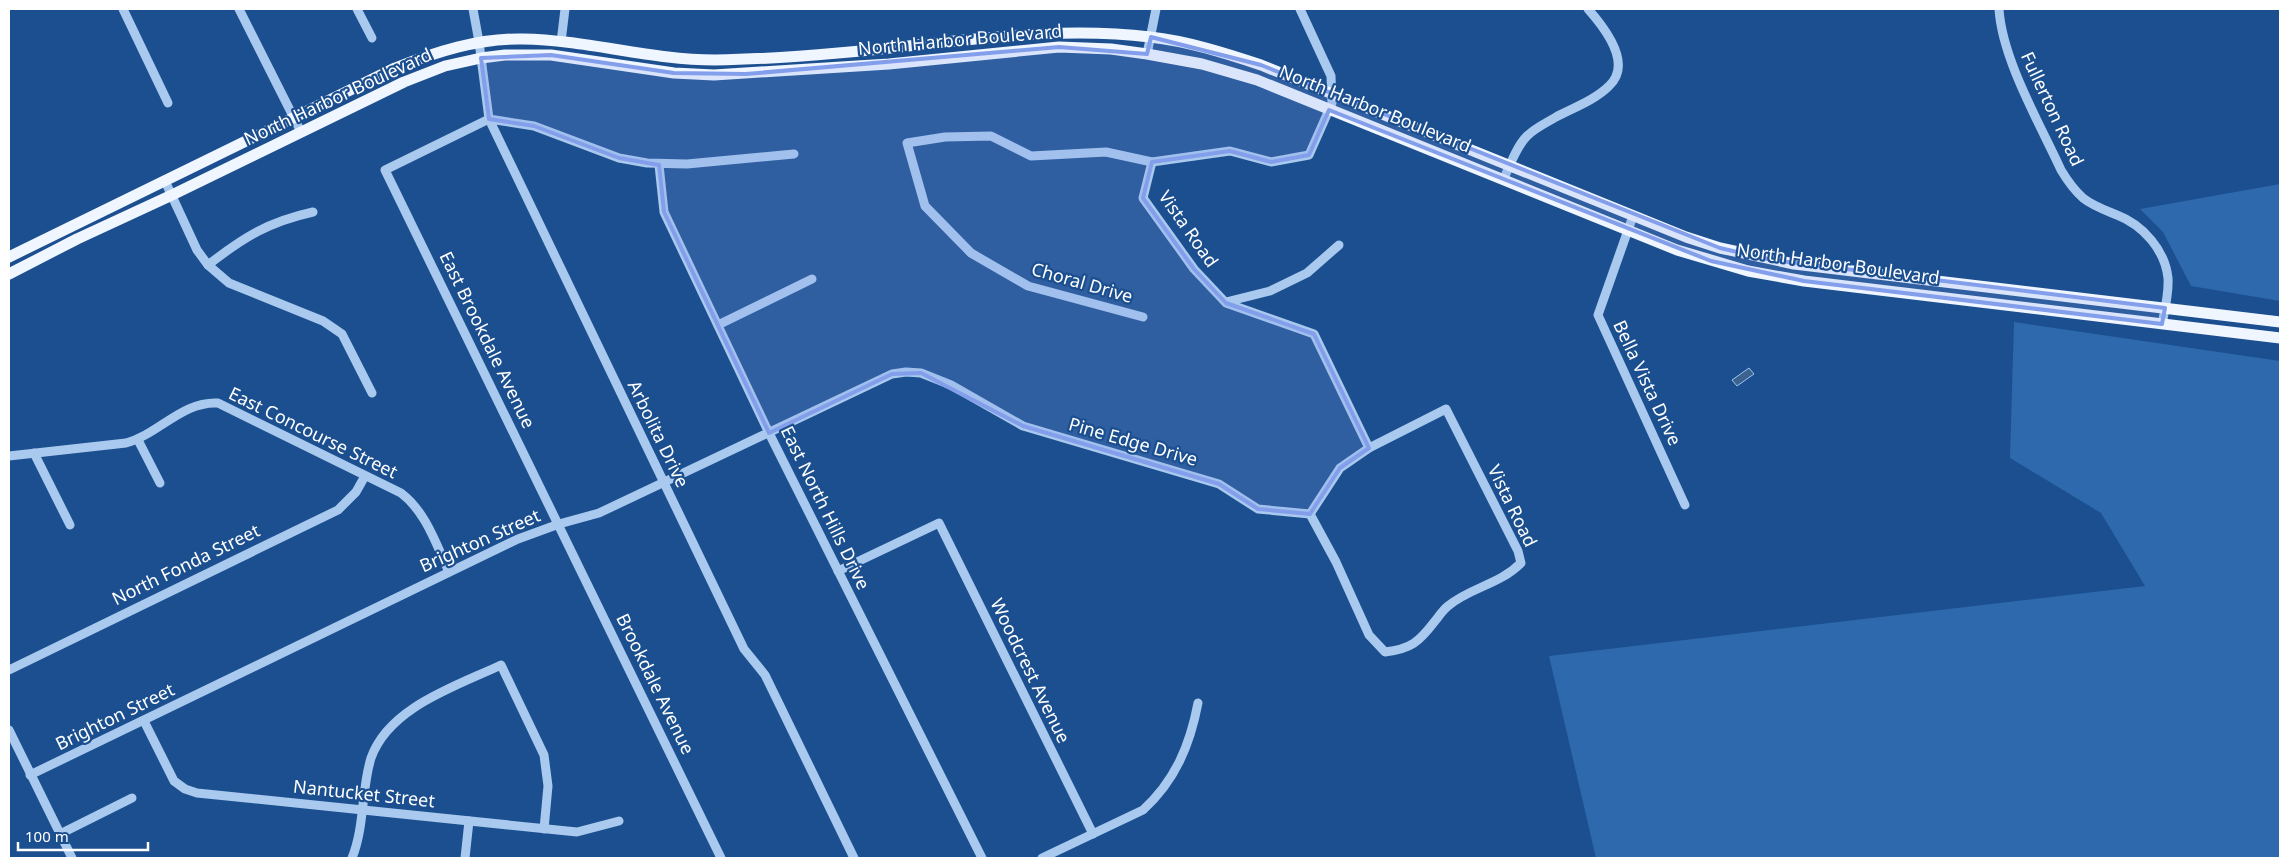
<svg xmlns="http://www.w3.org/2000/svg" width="2289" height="867" viewBox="0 0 2289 867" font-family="'Noto Sans',sans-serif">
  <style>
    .green { fill: #2e69ad }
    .water { fill: #3c6290; stroke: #9cc4f0 }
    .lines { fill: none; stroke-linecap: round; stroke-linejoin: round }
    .minor { stroke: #a9c9ee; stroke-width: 9 }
    .major { stroke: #f0f6ff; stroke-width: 11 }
    .marked { fill: #839eea; fill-opacity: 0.2; stroke: #839eea; stroke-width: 4; stroke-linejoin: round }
    .labels { text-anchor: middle; stroke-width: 4.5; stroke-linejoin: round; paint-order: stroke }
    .street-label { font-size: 18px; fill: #fff; stroke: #1b4f8f }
  </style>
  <rect width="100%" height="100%" fill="#1b4f8f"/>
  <g class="green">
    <path d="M2280,184V301L2191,286L2163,232L2140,209Z"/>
    <path d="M2014,322L2280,361V858H1596L1549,656L2145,586L2101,513L2010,458Z"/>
  </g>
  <path class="water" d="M1749,368L1754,374L1737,386L1732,380Z"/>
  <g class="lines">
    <g class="minor">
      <path d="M123,9L168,103"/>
      <path d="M239,9L301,132"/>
      <path d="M357,9L372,38"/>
      <path d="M473,9L479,42L489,119L744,649L765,675L854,858"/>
      <path d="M1999,9C2002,59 2040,124 2061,170C2067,180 2074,190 2083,198C2093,206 2105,210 2117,215C2143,225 2165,250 2168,278C2169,293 2165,309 2162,324"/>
      <path d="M561,42L565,9"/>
      <path d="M1147,54L1156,9"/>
      <path d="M1152,162L1143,198L1194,269L1226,303L1314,334L1369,448"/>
      <path d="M659,165L664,212L769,433L982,858"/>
      <path d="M1503,180C1510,166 1516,147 1527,136C1535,128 1546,123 1556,117C1573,108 1595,100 1609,86C1633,64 1604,27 1588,9"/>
      <path d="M165,181L197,250L208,265L229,283L323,321L342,334L372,393"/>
      <path d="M1633,216L1598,315L1685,505"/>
      <path d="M208,265C244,237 268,222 313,212"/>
      <path d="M1226,302L1270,291L1307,273L1339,245"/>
      <path d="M1143,317L1028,286L971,253L925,206L907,143L945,137L991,136L1031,156L1106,152L1152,162L1230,151L1271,162L1309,155L1332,103L1331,76L1300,9"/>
      <path d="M718,325L812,279"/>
      <path d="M1446,409L1518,551L1521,563C1499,585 1471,587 1448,606C1443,610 1439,616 1435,621C1419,642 1411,649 1385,652L1369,635L1336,562L1310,514L1340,468L1369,448Z"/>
      <path d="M138,440L160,483"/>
      <path d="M34,453L70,525"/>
      <path d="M9,456L126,443C159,434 182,401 218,403L401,493C426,512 436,544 449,572"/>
      <path d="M838,571L939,523L1093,834"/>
      <path d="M9,670L338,510L356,492L365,476"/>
      <path d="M144,721L174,781L185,789L197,793L577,832L619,821"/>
      <path d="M9,730L72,858"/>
      <path d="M30,775L518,539L559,524L599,513L892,374L906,372L921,373L951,385L1023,426L1219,484L1258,509L1310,514"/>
      <path d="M60,834L132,798"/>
      <path d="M352,858C365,826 361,790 371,758C389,707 457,686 501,665L544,755L548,786L544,829"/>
      <path d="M465,858L469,821"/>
      <path d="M721,858L385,170L489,119L534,126L619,158L647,163L687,164L794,154"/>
      <path d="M1042,858L1143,810C1175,781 1190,745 1198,703"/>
    </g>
    <g class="major">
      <path d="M9,257L395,68C436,52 478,38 523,39C587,40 651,60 715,60C785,59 857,52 926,44C1001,36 1075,28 1150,37C1187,41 1225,53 1261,65L1686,237L1720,248L1794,264L2280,322"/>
      <path d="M9,274L77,239L172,195L404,82L445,66L481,58L505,55H551L674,73L714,75L889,64L1059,47L1111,49L1147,54L1202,64L1257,80L1677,250L1748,271L1804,281L2280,338"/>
    </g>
  </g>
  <path class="marked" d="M1151,37L1261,65L1720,248L1772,260L2165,308L2162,324L1804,281L1711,261L1329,110L1309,155L1271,162L1230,151L1152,162L1143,198L1194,269L1226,303L1314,334L1369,448L1340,468L1310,514L1258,509L1219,484L1023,426L921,373L892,374L769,433L664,212L659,165L619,158L534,126L489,119L481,58L551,55L674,73L746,74L1059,47L1147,54Z"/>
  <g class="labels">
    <g class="street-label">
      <text transform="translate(960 40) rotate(-5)" y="6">North Harbor Boulevard</text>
      <text transform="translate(338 97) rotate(-25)" y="6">North Harbor Boulevard</text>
      <text transform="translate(1375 109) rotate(22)" y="6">North Harbor Boulevard</text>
      <text transform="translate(2052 109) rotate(65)" y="6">Fullerton Road</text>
      <text transform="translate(1188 229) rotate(55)" y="6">Vista Road</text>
      <text transform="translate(1838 264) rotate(8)" y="6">North Harbor Boulevard</text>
      <text transform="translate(1082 283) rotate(16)" y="6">Choral Drive</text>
      <text transform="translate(487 340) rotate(64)" y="6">East Brookdale Avenue</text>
      <text transform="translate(1647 383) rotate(65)" y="6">Bella Vista Drive</text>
      <text transform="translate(313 433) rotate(26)" y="6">East Concourse Street</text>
      <text transform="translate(658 434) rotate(64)" y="6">Arbolita Drive</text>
      <text transform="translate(1133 442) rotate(16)" y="6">Pine Edge Drive</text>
      <text transform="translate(1512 506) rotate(64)" y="6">Vista Road</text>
      <text transform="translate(825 508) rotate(64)" y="6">East North Hills Drive</text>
      <text transform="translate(480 541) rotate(-24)" y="6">Brighton Street</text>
      <text transform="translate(186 565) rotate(-26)" y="6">North Fonda Street</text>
      <text transform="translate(1030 671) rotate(64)" y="6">Woodcrest Avenue</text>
      <text transform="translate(655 684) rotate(64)" y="6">Brookdale Avenue</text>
      <text transform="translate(115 717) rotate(-26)" y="6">Brighton Street</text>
      <text transform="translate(364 794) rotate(6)" y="6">Nantucket Street</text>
    </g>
  </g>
  <rect width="2289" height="867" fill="none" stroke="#ffffff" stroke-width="20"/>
  <path d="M18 842v8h130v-8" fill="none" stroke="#ffffff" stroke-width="2.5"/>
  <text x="25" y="842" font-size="15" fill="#ffffff" stroke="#1b4f8f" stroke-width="4" paint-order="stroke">100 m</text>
</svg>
